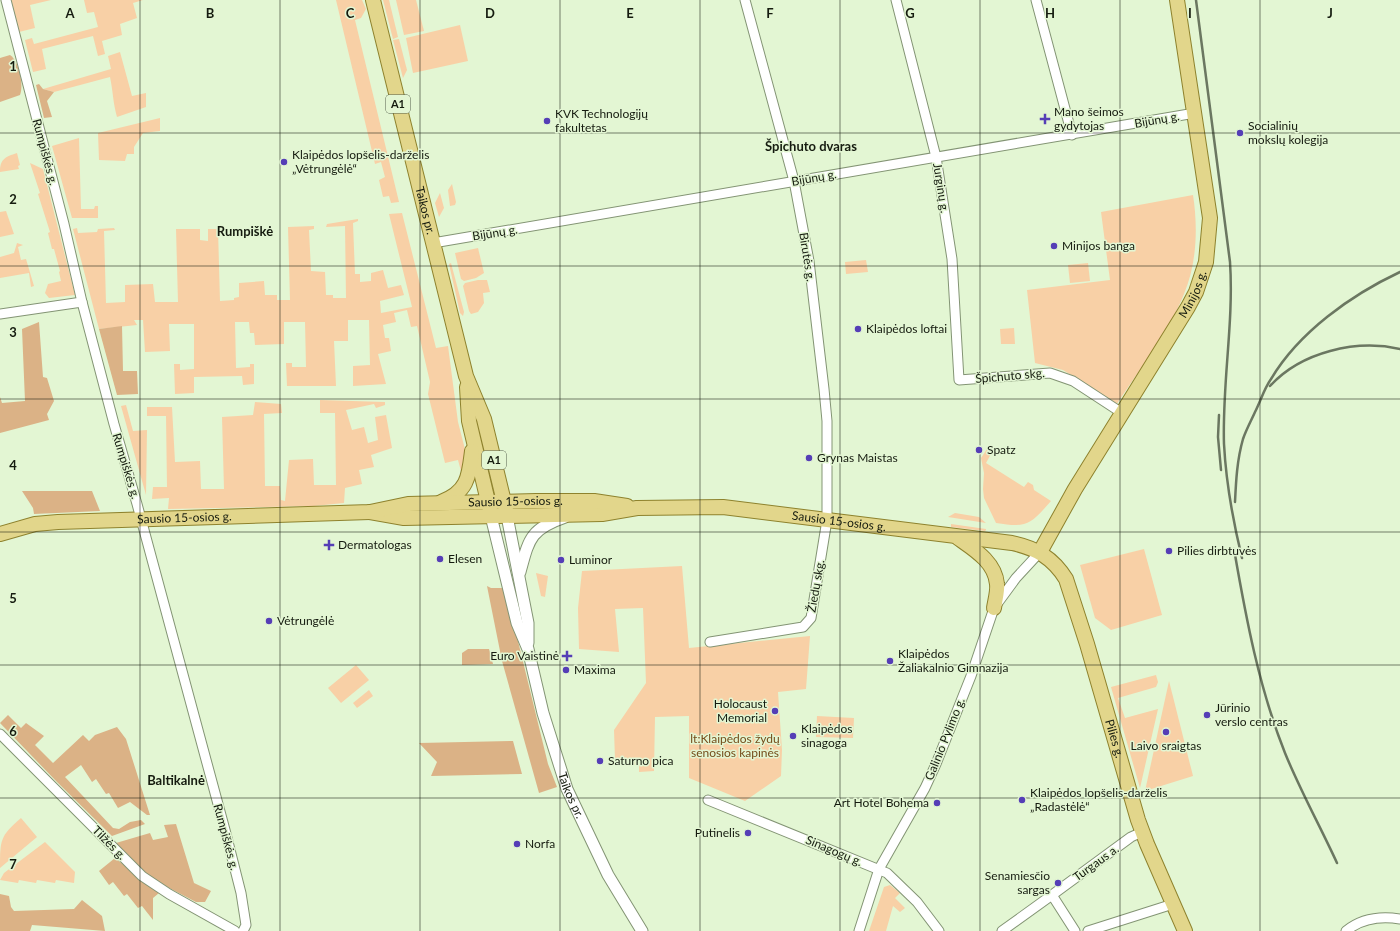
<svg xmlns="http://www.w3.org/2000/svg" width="1400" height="931" viewBox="0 0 1400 931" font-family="Lato,sans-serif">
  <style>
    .green { fill: #f8d0a6 }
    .forest { fill: #dbb286 }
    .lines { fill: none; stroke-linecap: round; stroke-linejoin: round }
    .minor-casing { stroke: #839474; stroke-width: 11 }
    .tertiary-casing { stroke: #839474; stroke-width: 13 }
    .primary-casing { stroke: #8e822d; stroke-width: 16 }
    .minor { stroke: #fff; stroke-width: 9 }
    .tertiary { stroke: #fff; stroke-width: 11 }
    .primary { stroke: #e2d68b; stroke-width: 14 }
    .rail { stroke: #6b7761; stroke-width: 2.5 }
    .grid { fill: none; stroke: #151b0f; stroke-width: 1; stroke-opacity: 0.55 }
    .poi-dot { fill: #553eb6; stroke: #e3f6d3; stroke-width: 1.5 }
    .labels { text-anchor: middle; stroke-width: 3; stroke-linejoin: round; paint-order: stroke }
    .shield { fill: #e3f6d3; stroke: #535d4a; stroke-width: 1 }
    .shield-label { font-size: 11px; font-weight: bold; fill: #151b0f }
    .poi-label { font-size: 12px; fill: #151b0f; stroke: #e3f6d3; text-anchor: start }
    .street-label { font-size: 12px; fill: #151b0f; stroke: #e3f6d3 }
    .park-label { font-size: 12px; fill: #754d1b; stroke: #e3f6d3 }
    .neighbourhood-label { font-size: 13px; font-weight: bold; fill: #151b0f; stroke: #e3f6d3 }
    .grid-label { font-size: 13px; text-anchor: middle; font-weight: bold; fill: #151b0f; stroke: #e3f6d3; stroke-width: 3; stroke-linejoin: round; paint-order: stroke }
  </style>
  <rect width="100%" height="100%" fill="#e3f6d3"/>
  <g class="green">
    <path d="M11,0H51L30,5L35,28L19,32Z"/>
    <path d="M84,0H143L133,3L137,18L120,24L122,35L102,41L105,54L98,56L93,36L42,49L46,69L33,72L25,40L32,38L34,44L98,27L94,12L87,13Z"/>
    <path d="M336,0H362L366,9L361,18L355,20L399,202L391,203L389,196L383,197L379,180L385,177L381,162L375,164Z"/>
    <path d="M383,0H389L398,37L393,39Z"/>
    <path d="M396,0H416L424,31L404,35Z"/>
    <path d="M460,25L468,61L413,73L406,38Z"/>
    <path d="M399,39L407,70L403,78L393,40Z"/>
    <path d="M120,52L132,96L146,93V107L117,117C113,103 113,91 110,77L54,92L43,89L111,69L108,56Z"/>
    <path d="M160,118V131L143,133L134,147V154H127L125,161L99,160L98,133Z"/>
    <path d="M79,138L81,209H94L95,206H98V218H72L52,146Z"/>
    <path d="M17,153L20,165L18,166L19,169L0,172C0,159 5,157 17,153Z"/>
    <path d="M30,163L43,169L75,295L49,298L45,293L48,284L61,281L59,272L60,271L54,249H52L48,233L50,232L38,194L40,193Z"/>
    <path d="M452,184L456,202L455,205L450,206L448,190Z"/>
    <path d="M440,193L444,208L439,217L435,203Z"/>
    <path d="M1193,195C1198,227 1197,263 1184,294C1170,330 1139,370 1117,404L1063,370L1035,363L1027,290L1110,280L1101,212Z"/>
    <path d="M6,211L14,234L0,237V212Z"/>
    <path d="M402,213L436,348L448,346L458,422L468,461L462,475L458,460L445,463L428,394L430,382L417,326L411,327L407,310L394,313L396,322L383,325L385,338H389L391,351L378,354L386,384L353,386V366L370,365L369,320H348V341H334L336,386H287L286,363H292V367H306L305,322H284V344L255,345L254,333H250L249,322H235L236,368L250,367V364H254V384L243,385L242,376L194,377V393L175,394L174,364H180V370L194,369V324H169L170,351L145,352L143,320H134L137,325L99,329L73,229L77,228L78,233L97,232L98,229L114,228L115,230L104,231L106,303L125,302V285L153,284L155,302H178L176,229H200V240L208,241V229H218L220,301L234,300V298L239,297V283L264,281L265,295H277V300H290L288,227L314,226V229L309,230L311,271L325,272L326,295H333V298H346L345,226L326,227L327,224L358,219V221L353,223L355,274H360V282L371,281V273L383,270L388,288L401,285L404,295L380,301L381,313L412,307L389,214Z"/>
    <path d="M17,243L23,245L18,247L21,260L26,259L34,286L31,287L29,273L0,278V257L14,253Z"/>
    <path d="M478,248L484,273L476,278L464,281L461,279L455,253Z"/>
    <path d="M866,260L868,272L846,274L845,262Z"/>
    <path d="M451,263L464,312L463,316L460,313L449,264Z"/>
    <path d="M1088,263L1090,281L1070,283L1068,265Z"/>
    <path d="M478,280H487L490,292L483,293L484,303L478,312L471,314L469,311L463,286L465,283Z"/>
    <path d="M1014,328L1015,344H1001L1000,329Z"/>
    <path d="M320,400L385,402V405L376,408L374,404L346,410L352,430L364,427L368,443L378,440L375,417L386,415L392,448L371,455L374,467L359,470L362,484L345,488L344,503L314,506L168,509L169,498L152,499L153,487H167L166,416H147V407H172L175,462L200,461L201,489H224L222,417L253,415L255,402L281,404L282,413L264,414L265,486H280L281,500L285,501L289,460L313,459L314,485H336L335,413H320Z"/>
    <path d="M126,405L133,431L147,430L146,495L121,406Z"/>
    <path d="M987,449L992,452L986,463L1024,487L1028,482L1033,485L1034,490L1051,501C1030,525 1027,528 996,523L984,498L983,489L984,473L981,458Z"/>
    <path d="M955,513L979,517L986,523L948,517Z"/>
    <path d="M951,524L986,529V530L985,531L951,527Z"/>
    <path d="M1144,549L1162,615L1111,630L1095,618L1080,565Z"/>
    <path d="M682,566L689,648L810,636L806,689L778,692L782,750L781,776L745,801L689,778V716L655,717L654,771L639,772V765H633V760H615L614,730L646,683L643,608L615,609L619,652L579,649L578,608L582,571Z"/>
    <path d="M536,573L548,576L545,597L541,596Z"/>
    <path d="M356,665L369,680L341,703L328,688Z"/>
    <path d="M1156,675L1158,682L1156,687L1118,698L1125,718L1158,709L1140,788L1111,687Z"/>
    <path d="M1169,681L1193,776L1145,791Z"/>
    <path d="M369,690L373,696L357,708L353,703Z"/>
    <path d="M817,716L854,718L853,738L816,737Z"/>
    <path d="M21,818L37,837L0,868C0,840 0,836 21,818Z"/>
    <path d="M45,842L75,872L74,883L56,880L55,883L37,880L36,883L19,880L18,883L0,880L4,873Z"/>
    <path d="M890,885L900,893L895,898L905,908L900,912L893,906L886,931H869L884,887Z"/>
  </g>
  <g class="forest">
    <path d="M10,55C19,61 24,85 20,95L0,102V58Z"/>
    <path d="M39,84L43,89L54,92L47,101L52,117L44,118L36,85Z"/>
    <path d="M39,322L43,377L47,378L54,401L47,414L49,420L0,433V397L2,403L25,401L22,329Z"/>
    <path d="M122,326L123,371H137L138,394L117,395L99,329Z"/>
    <path d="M22,491H92L100,511L34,514L33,508Z"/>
    <path d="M487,586L491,588H505L548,764L557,787L539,793L502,661L506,660L505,655L501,656Z"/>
    <path d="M468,649H489L493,664L462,665V653Z"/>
    <path d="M8,715L21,728L26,723L44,736L35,745L53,763L83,735L89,741L95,735L117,727L126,739L150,815H147L130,802L118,808L109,793L106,794L96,779L92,782L81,765L65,777L113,828L119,829L130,822L141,820L145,824L112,836L57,782L0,723Z"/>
    <path d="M513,741L522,774L431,776L437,762L419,743Z"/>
    <path d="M176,824L194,883L211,891L205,902H196L152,879L116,843L150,833L153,840L168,837L164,825Z"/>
    <path d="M115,858L159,893L153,898V920L142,906L138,908L127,894L124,896L113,882L109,885L99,871Z"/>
    <path d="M0,894L9,896L11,907L14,911L74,909L82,900L102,916L105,931L32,925L30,931H0Z"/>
  </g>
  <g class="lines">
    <g class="minor-casing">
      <g id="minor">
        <path d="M6,0L64,224L82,302L114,424L137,504L225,830L241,893L246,925L243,931"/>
        <path d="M896,0L936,157L952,259L959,380L1050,373L1073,381L1122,413"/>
        <path d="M1036,0L1072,135"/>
        <path d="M433,243L1195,113"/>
        <path d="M0,314L82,302"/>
        <path d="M710,642L803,627L811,618L827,520V421L824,389L809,261L794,181L745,0"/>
        <path d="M0,734L142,876L169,894L235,931"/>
        <path d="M708,800L887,873L917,902L939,931"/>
        <path d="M859,931L879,869L925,788L936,764L971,676L994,608L1016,578L1040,552"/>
        <path d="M1002,931L1052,895"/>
        <path d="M1075,931L1052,895L1131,837L1142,832"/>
        <path d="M1088,931L1173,904"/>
        <path d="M1346,931C1362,918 1381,916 1400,919"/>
      </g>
    </g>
    <g class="tertiary-casing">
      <g id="tertiary">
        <path id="s1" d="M491,516L517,623L528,649L543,713L567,789L608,875L642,931"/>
        <path d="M507,516L528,623V643"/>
        <path d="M520,572C529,539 530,529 565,517"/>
      </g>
    </g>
    <g class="primary-casing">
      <g id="primary">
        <path id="s2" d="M373,0L466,376L484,419L506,510"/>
        <path d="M467,387L469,421L490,510"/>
        <path d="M441,502C468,492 469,476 472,451"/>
        <path id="s3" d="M370,512L404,518L602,514L637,508L723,507L1012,543C1036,548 1053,558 1066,579L1087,644L1138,820L1147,844L1185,931"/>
        <path id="s4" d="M0,534L35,524L58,522L370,512L408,504L536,501H594L627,506"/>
        <path d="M958,538C975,550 995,562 997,584C998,591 995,601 994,608"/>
        <path id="s5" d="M1040,552L1075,489L1188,307L1196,292L1206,262L1210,218L1177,0"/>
      </g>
    </g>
    <use href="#minor" class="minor"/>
    <use href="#tertiary" class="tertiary"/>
    <use href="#primary" class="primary"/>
    <g class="rail">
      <path d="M1196,0L1230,262C1234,323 1222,383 1224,444C1226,482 1233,521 1242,558"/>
      <path d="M1270,386C1301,352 1356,339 1400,349"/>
      <path d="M1219,415L1218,437L1221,470"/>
      <path d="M1235,502C1236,481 1237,460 1243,439C1246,430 1251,421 1255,412C1261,400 1264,389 1271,379C1299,332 1351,295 1400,272"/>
      <path d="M1234,549C1246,618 1259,688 1285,753C1300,790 1320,826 1337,863"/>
    </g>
  </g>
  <path class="grid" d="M140,0V931M280,0V931M420,0V931M560,0V931M700,0V931M840,0V931M980,0V931M1120,0V931M1260,0V931M0,133H1400M0,266H1400M0,399H1400M0,532H1400M0,665H1400M0,798H1400"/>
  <g class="poi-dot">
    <path d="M1043 113h4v4h4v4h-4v4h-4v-4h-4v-4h4z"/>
    <circle cx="547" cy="121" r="4"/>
    <circle cx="1240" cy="133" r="4"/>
    <circle cx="284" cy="162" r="4"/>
    <circle cx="1054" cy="246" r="4"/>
    <circle cx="858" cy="329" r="4"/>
    <circle cx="979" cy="450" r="4"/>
    <circle cx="809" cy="458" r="4"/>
    <path d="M327 539h4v4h4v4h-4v4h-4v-4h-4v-4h4z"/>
    <circle cx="1169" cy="551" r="4"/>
    <circle cx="440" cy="559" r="4"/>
    <circle cx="561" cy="560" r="4"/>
    <circle cx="269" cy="621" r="4"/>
    <path d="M565 650h4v4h4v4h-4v4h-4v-4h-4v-4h4z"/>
    <circle cx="890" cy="661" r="4"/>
    <circle cx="566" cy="670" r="4"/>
    <circle cx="775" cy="711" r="4"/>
    <circle cx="1207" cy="715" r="4"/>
    <circle cx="1166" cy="732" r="4"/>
    <circle cx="793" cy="736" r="4"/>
    <circle cx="600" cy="761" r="4"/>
    <circle cx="1022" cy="800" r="4"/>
    <circle cx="937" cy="803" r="4"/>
    <circle cx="748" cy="833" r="4"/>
    <circle cx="517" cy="844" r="4"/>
    <circle cx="1058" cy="883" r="4"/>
  </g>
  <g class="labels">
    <g class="shield">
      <rect x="386" y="95" width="24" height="18" rx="3"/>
      <rect x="482" y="451" width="24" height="18" rx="3"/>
    </g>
    <g class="shield-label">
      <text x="398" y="108">A1</text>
      <text x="494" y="464">A1</text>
    </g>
    <g class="poi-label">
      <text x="1054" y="116">Mano šeimos<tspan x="1054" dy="14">gydytojas</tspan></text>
      <text x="555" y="118">KVK Technologijų<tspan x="555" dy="14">fakultetas</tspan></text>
      <text x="1248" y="130">Socialinių<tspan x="1248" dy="14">mokslų kolegija</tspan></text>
      <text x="292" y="159">Klaipėdos lopšelis-darželis<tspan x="292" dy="14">„Vėtrungėlė“</tspan></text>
      <text x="1062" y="250">Minijos banga</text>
      <text x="866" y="333">Klaipėdos loftai</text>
      <text x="987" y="454">Spatz</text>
      <text x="817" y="462">Grynas Maistas</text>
      <text x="338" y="549">Dermatologas</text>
      <text x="1177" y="555">Pilies dirbtuvės</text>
      <text x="448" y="563">Elesen</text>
      <text x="569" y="564">Luminor</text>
      <text x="277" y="625">Vėtrungėlė</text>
      <text x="898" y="658">Klaipėdos<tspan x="898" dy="14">Žaliakalnio Gimnazija</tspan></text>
      <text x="559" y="660" text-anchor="end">Euro Vaistinė</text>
      <text x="574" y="674">Maxima</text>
      <text x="767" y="708" text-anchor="end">Holocaust<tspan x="767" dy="14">Memorial</tspan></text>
      <text x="1215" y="712">Jūrinio<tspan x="1215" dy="14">verslo centras</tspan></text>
      <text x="801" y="733">Klaipėdos<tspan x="801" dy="14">sinagoga</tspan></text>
      <text x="1166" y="750" text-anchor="middle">Laivo sraigtas</text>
      <text x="608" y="765">Saturno pica</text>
      <text x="1030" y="797">Klaipėdos lopšelis-darželis<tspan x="1030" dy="14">„Radastėlė“</tspan></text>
      <text x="929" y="807" text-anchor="end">Art Hotel Bohema</text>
      <text x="740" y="837" text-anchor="end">Putinelis</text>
      <text x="525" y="848">Norfa</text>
      <text x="1050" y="880" text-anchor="end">Senamiesčio<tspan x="1050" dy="14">sargas</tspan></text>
    </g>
    <g class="street-label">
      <text transform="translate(1157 120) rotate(-10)" y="4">Bijūnų g.</text>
      <text transform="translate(45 152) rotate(75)" y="4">Rumpiškės g.</text>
      <text transform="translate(814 178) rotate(-10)" y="4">Bijūnų g.</text>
      <text transform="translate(941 188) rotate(81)" y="4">Jurginų g.</text>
      <text dy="4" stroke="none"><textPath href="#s2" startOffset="217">Taikos pr.</textPath></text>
      <text transform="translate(495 233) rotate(-9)" y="4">Bijūnų g.</text>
      <text transform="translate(807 257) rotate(81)" y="4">Birutės g.</text>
      <text dy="4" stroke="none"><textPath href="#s5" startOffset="300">Minijos g.</textPath></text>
      <text transform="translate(1010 376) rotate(-5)" y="4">Špichuto skg.</text>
      <text transform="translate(126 466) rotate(73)" y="4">Rumpiškės g.</text>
      <text dy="4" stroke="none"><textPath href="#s4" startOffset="518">Sausio 15-osios g.</textPath></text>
      <text dy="4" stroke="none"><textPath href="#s4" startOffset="186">Sausio 15-osios g.</textPath></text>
      <text dy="4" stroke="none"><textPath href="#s3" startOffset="471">Sausio 15-osios g.</textPath></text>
      <text transform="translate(816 586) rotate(-80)" y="4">Žiedų skg.</text>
      <text transform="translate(945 739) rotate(-68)" y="4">Galinio Pylimo g.</text>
      <text dy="4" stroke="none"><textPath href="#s3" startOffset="879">Pilies g.</textPath></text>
      <text dy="4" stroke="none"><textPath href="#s1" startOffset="291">Taikos pr.</textPath></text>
      <text transform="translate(226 837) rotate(75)" y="4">Rumpiškės g.</text>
      <text transform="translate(109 843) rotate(45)" y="4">Tilžės g.</text>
      <text transform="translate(834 851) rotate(23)" y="4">Sinagogų g.</text>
      <text transform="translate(1096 863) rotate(-36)" y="4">Turgaus a.</text>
    </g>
    <g class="park-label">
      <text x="735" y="743">lt:Klaipėdos žydų<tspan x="735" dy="14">senosios kapinės</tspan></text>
    </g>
    <g class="neighbourhood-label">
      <text x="811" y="151">Špichuto dvaras</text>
      <text x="245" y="236">Rumpiškė</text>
      <text x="176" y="785">Baltikalnė</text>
    </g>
  </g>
  <g class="grid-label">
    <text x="70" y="18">A</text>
    <text x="210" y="18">B</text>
    <text x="350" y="18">C</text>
    <text x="490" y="18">D</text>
    <text x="630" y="18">E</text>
    <text x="770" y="18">F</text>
    <text x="910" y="18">G</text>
    <text x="1050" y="18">H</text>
    <text x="1190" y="18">I</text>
    <text x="1330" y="18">J</text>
    <text x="13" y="71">1</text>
    <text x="13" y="204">2</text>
    <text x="13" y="337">3</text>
    <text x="13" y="470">4</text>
    <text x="13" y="603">5</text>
    <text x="13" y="736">6</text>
    <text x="13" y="869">7</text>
  </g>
</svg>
